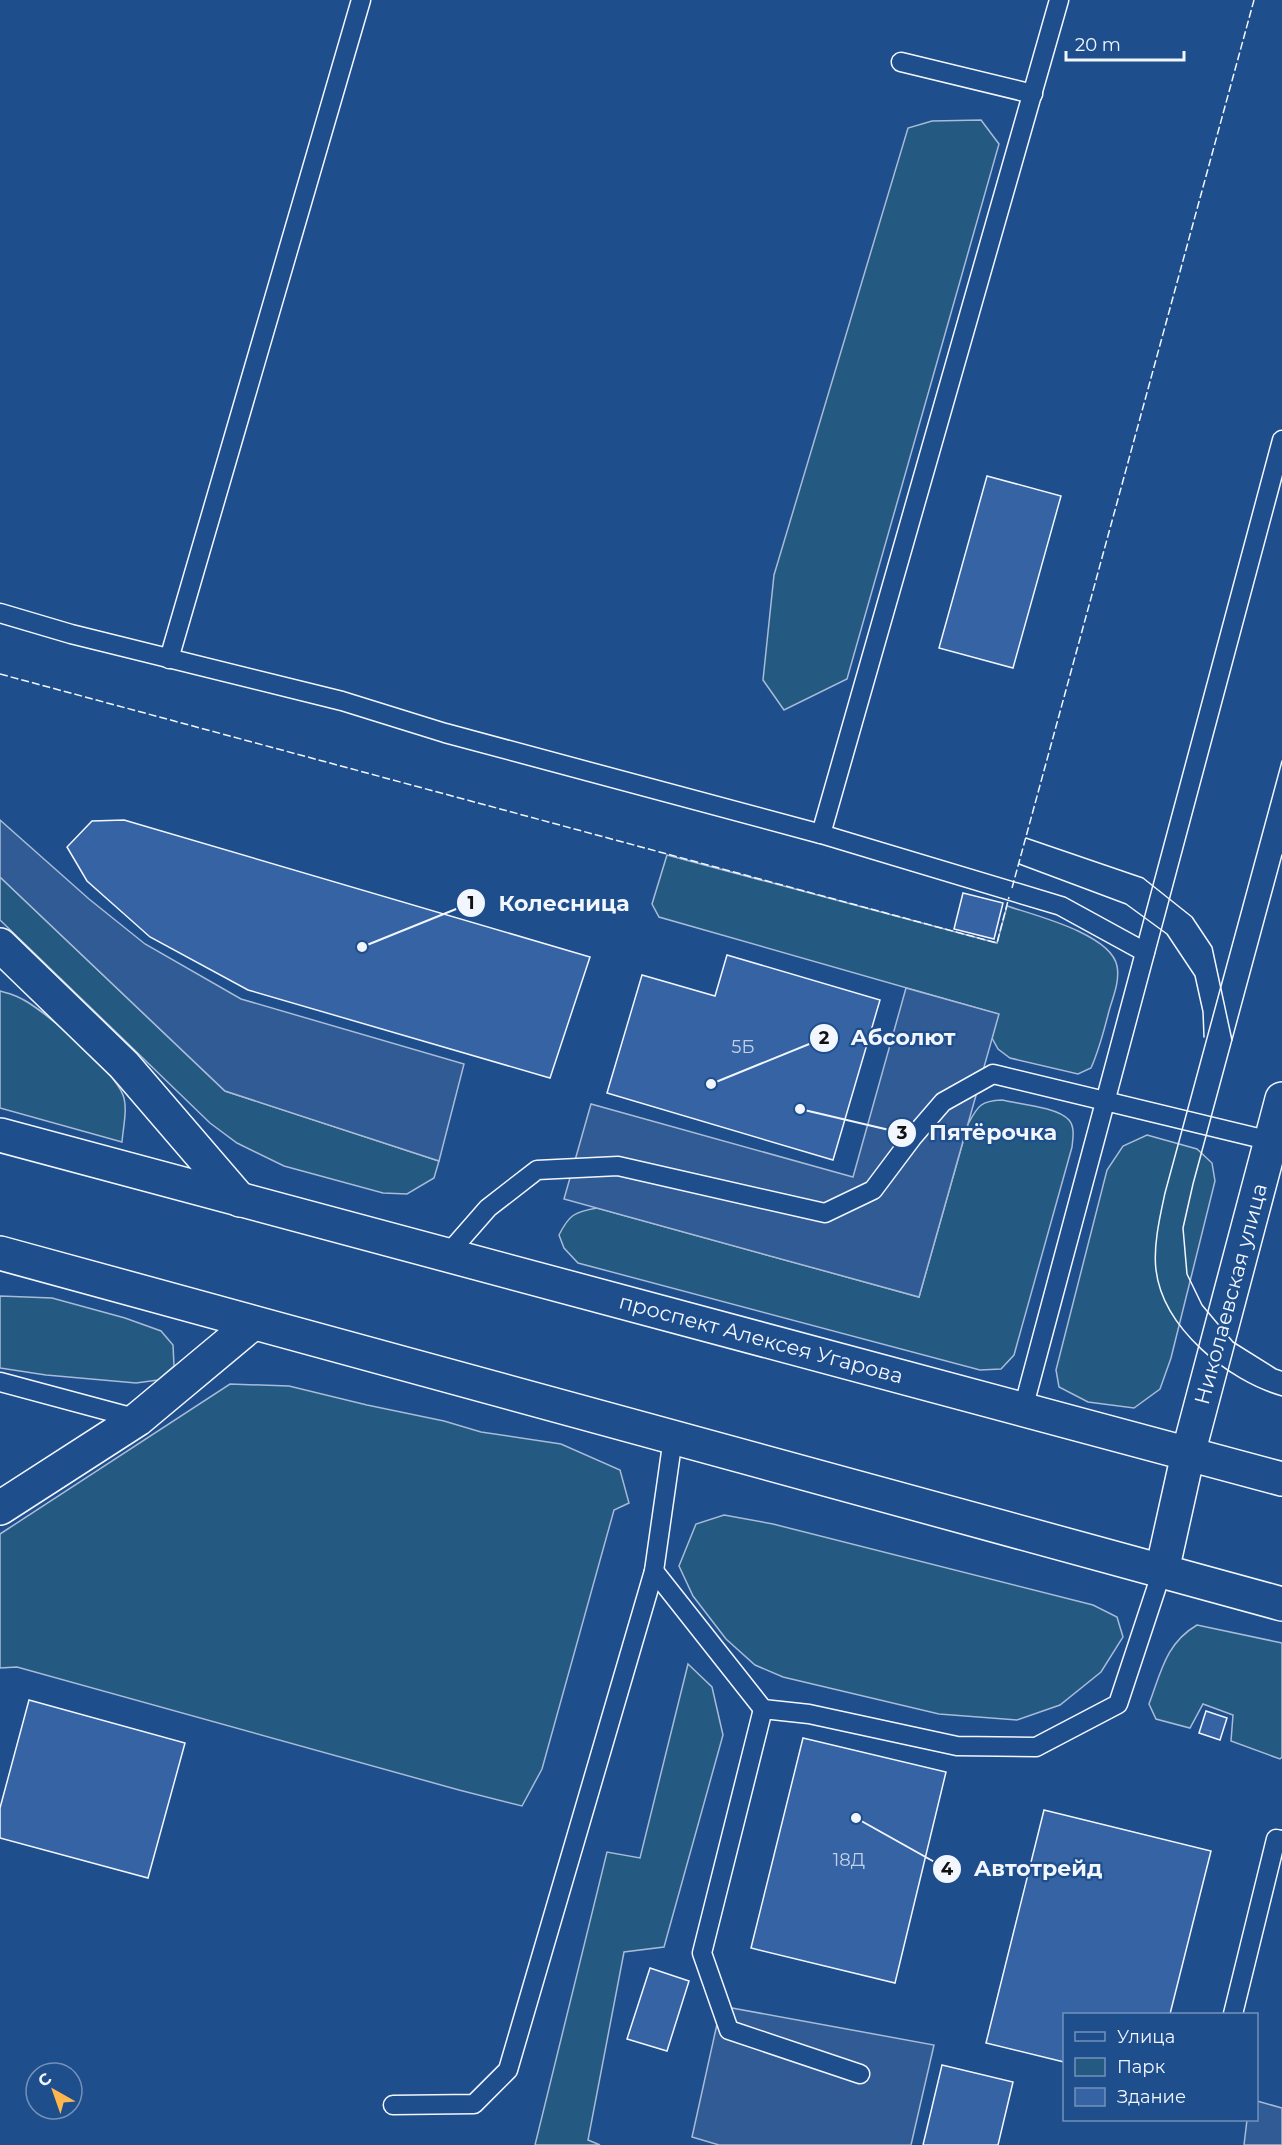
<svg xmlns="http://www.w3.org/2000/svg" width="1282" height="2145" viewBox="0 0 1282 2145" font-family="Montserrat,sans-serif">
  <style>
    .green { fill: #245a82; stroke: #a8bbd7; stroke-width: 1.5 }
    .parking { fill: #305b95; stroke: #a8bbd7; stroke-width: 1.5 }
    .building { fill: #3563a3; stroke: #f2f6ff; stroke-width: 1.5 }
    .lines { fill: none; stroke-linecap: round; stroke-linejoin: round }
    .lane-casing { stroke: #f2f6ff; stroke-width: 21 }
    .street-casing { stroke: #f2f6ff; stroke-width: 36 }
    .secondary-casing { stroke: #f2f6ff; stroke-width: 36 }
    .primary-casing { stroke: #f2f6ff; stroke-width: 36 }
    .lane { stroke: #1f4e8c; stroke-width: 18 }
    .street { stroke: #1f4e8c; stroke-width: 33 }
    .secondary { stroke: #1f4e8c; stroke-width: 33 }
    .primary { stroke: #1f4e8c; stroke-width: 33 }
    .tram { stroke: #f2f6ff; stroke-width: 1.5 }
    .fence { stroke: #f2f6ff; stroke-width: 1.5; stroke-dasharray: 8 3; stroke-linecap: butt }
    .labels { text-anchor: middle; stroke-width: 4.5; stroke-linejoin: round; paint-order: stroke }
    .number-label { font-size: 18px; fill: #c3d1e8 }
    .street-label { font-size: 21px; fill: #f2f6ff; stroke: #1f4e8c }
    .leader { fill: none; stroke: #f2f6ff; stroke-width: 2 }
    .callout-dot { fill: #f2f6ff; stroke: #1f4e8c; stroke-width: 2 }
    .mark-label { font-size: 18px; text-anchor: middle; font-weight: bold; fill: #111 }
    .callout-label { font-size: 22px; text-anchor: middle; font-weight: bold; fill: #f2f6ff; stroke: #1f4e8c; stroke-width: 4.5; stroke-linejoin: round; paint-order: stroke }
  </style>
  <rect width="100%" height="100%" fill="#1f4e8c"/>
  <g class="green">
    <path d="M981,120L999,144L847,679L784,710L763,680L774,575L908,128L932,121Z"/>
    <path d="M667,855L997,943L1007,906C1034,915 1111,934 1117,966C1120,981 1113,997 1109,1011C1104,1031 1099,1050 1091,1068L1078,1074L1010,1058L998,1049L992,1038L998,1014L659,917L652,904Z"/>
    <path d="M0,877L225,1091L439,1161L434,1178L407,1194L383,1193L284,1166L237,1143L210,1123L0,920Z"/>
    <path d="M0,991C6,993 12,994 18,997C43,1008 113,1070 123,1095C128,1108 123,1128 122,1142L0,1108Z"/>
    <path d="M1002,1100C1019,1104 1058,1107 1069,1120C1075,1127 1073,1138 1072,1147L1014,1355L1001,1369L980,1370L578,1263L564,1248L559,1235C569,1215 574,1212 597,1208L919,1297L968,1124C978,1106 980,1101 1002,1100Z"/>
    <path d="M1147,1135L1197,1149L1212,1163L1215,1181L1171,1358L1160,1389L1134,1408L1088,1402L1059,1387L1056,1370L1107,1170L1123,1146Z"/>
    <path d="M0,1296L52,1298L125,1318L161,1331L173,1345L174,1366L158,1380L136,1383L46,1375L0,1368Z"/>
    <path d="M230,1384L289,1386L367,1405L444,1421L481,1432L561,1444L620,1470L629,1503L614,1510L542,1769L522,1806L459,1790L17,1667L0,1668V1534Z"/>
    <path d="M724,1515L773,1524L1093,1605L1117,1617L1123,1637L1101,1672L1060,1705L1017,1720L939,1714L783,1677L755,1665L726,1639L693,1596L679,1566L696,1524Z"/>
    <path d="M1197,1625L1282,1643V1757L1280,1759L1231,1741L1233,1715L1203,1704L1190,1728L1156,1719L1149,1704C1161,1672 1166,1643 1197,1625Z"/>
    <path d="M688,1664L712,1687L723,1735L664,1947L624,1952L588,2140L600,2145H535L607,1852L640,1858Z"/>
  </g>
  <g class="parking">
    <path d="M0,820L89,899L145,944L241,999L464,1064L439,1161L225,1091L0,877Z"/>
    <path d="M906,988L999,1014L919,1297L564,1199L591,1104L853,1177Z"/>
    <path d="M721,2006L934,2045L911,2145H719L692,2137Z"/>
    <path d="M1257,2101L1282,2108V2145H1244L1247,2120H1256Z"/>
  </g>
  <g class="building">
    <path d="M987,476L1061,496L1013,668L939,648Z"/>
    <path d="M124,820L590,957L550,1078L248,990L150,937L87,881L67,847L92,821Z"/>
    <path d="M963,893L1003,903L994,939L954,929Z"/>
    <path d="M727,955L880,1000L833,1160L607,1093L642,975L715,996Z"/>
    <path d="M29,1700L185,1743L148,1878L0,1838V1808Z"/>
    <path d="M1206,1711L1227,1718L1220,1740L1199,1733Z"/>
    <path d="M803,1738L946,1772L895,1983L751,1948Z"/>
    <path d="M1044,1810L1211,1851L1170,2014H1064V2062L986,2043Z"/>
    <path d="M650,1968L689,1981L667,2051L627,2039Z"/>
    <path d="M942,2065L1013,2082L998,2145H923Z"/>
  </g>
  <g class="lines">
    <g class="lane-casing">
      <g id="lane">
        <path d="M901,62L1033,94"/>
        <path d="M0,613L71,634L342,701L445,733L821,834L1061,906L1145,952"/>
        <path d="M169,659L361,0"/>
        <path d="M821,834L1059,0"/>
        <path d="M446,1256L488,1208L537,1170L618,1166L825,1213L873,1190L912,1138L943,1102L993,1074L1271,1141"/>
        <path d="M0,1382L138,1419"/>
        <path d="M1023,1409L1282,440"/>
        <path d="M654,1571L763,1709"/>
        <path d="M1233,2014L1276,1839L1282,1840"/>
        <path d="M860,2074L729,2030L702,1953L763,1709L809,1714L957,1746L1036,1747L1118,1704L1162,1571"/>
        <path d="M393,2105L474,2104L508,2070L654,1571L673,1438"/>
      </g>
    </g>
    <g class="street-casing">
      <g id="street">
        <path d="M0,945L124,1065L240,1200"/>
        <path d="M0,1508L138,1419L253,1323"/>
      </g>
    </g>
    <g class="secondary-casing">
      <path id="secondary" d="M1188,1454L1282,1099"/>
    </g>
    <g class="primary-casing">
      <g id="primary">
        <path d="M0,1135L1282,1479"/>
        <path d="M0,1253L1282,1604"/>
        <path d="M1162,1571L1188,1454"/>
      </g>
    </g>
    <use href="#lane" class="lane"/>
    <use href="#street" class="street"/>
    <use href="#secondary" class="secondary"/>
    <use href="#primary" class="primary"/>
    <g class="tram">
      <path d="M1282,761L1165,1193C1160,1216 1153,1246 1156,1270C1163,1328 1228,1381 1282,1396"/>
      <path d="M1026,838L1143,878L1192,917L1212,947L1232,1040"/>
      <path d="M1282,855L1193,1184L1183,1228L1187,1274L1202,1305L1233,1342L1276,1369L1282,1371"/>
      <path d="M1019,864L1126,904L1167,934L1195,976L1203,1012L1204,1037"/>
    </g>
    <g class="fence">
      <path d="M0,674L997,943L1009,897"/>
      <path d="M1012,888L1254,0"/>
    </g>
  </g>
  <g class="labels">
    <g class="number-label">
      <text x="743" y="1053">5Б</text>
      <text x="849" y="1866">18Д</text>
    </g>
    <g class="street-label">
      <text transform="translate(1231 1294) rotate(-75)" y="7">Николаевская улица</text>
      <text transform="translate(761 1339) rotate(15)" y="7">проспект Алексея Угарова</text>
    </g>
  </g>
  <path class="leader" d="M362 947L471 903M711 1084L824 1038M800 1109L902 1133M856 1818L947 1869"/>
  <g class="callout-dot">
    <circle cx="362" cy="947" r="6"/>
    <circle cx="711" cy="1084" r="6"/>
    <circle cx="800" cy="1109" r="6"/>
    <circle cx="856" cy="1818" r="6"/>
    <circle cx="471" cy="903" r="15"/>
    <circle cx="824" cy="1038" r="15"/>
    <circle cx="902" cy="1133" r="15"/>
    <circle cx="947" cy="1869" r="15"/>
  </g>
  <g class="mark-label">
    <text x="471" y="909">1</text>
    <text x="824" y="1044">2</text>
    <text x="902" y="1139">3</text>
    <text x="947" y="1875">4</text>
  </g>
  <g class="callout-label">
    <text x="564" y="911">Колесница</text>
    <text x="903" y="1045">Абсолют</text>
    <text x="993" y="1140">Пятёрочка</text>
    <text x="1038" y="1876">Автотрейд</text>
  </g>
  <rect x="1063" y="2013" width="195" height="108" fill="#1f4e8c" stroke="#7391ba" stroke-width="1.5"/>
  <rect x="1075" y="2032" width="30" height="9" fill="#1f4e8c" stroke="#7391ba" stroke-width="1.5"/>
  <text x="1117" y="2043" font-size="18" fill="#f2f6ff">Улица</text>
  <rect x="1075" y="2058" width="30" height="18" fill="#245a82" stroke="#7391ba" stroke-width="1.5"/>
  <text x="1117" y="2073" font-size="18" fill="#f2f6ff">Парк</text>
  <rect x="1075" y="2088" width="30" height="18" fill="#3563a3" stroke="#7391ba" stroke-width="1.5"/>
  <text x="1117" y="2103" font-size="18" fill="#f2f6ff">Здание</text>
  <g transform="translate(54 2091) rotate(320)"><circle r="28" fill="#1f4e8c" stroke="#7391ba" stroke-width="1.5"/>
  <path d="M0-4.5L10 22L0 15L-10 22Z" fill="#ffb74d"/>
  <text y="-9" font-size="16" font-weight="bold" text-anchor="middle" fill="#f2f6ff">С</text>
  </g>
  <path d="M1066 51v9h118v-9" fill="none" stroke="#f2f6ff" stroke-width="3"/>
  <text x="1075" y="51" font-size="18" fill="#f2f6ff" stroke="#1f4e8c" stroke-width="4.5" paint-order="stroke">20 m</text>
</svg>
